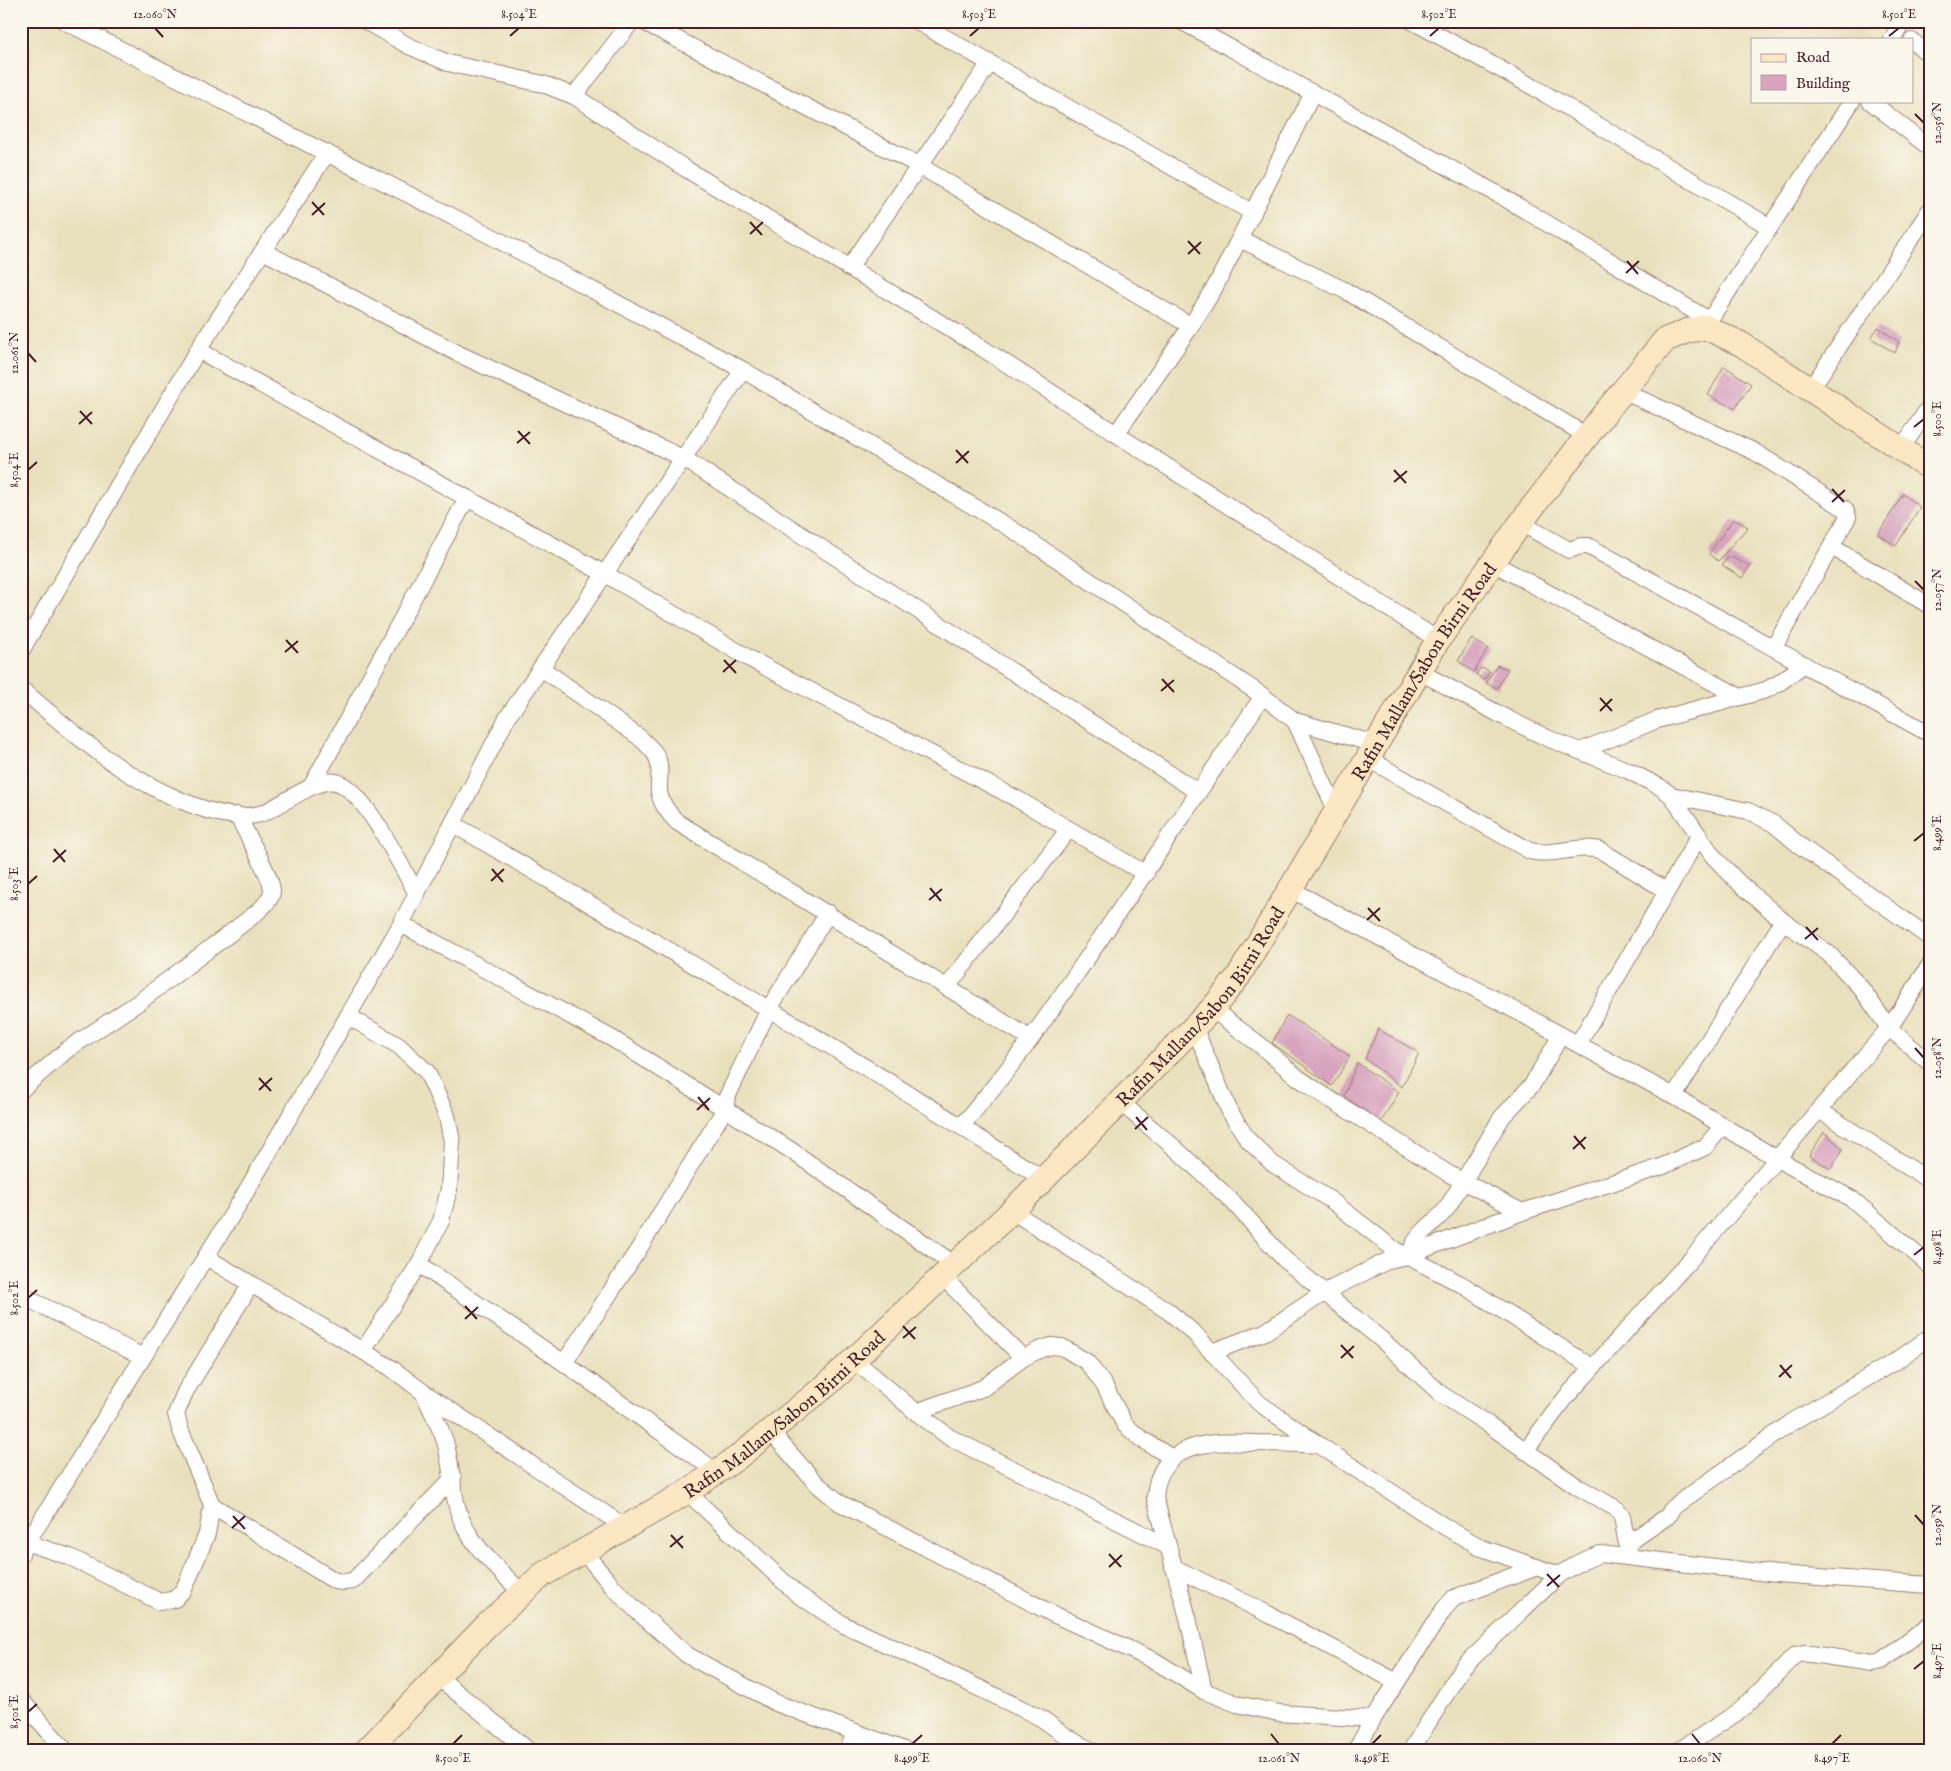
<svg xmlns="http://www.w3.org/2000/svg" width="1951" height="1771" viewBox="0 0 1951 1771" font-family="'IM FELL English',serif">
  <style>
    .building { fill: #d7a3be }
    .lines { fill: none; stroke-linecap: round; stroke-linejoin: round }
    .street-casing { stroke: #9a8074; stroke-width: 18 }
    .secondary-casing { stroke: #9a8074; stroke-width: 26 }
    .street { stroke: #fff; stroke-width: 16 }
    .secondary { stroke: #fbe7c3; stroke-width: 24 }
    .ticks { fill: none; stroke: #4a1f2b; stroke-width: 2 }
    .labels { text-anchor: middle; stroke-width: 5; stroke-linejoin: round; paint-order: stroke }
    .street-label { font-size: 19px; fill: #4a1f2b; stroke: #fbf7ec }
    .neatline { fill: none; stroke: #4a1f2b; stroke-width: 2 }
    .ticks-label { font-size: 12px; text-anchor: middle; fill: #4a1f2b }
  </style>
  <rect width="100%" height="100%" fill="#fbf7ec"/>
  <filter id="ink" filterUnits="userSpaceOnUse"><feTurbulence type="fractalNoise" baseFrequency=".02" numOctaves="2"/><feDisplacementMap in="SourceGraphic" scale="10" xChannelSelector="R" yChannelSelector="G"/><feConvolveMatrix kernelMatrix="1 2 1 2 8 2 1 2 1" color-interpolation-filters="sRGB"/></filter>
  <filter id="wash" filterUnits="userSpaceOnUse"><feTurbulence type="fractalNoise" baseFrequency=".0096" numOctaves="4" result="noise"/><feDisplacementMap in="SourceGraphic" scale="20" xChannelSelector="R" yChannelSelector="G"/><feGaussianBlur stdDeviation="1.12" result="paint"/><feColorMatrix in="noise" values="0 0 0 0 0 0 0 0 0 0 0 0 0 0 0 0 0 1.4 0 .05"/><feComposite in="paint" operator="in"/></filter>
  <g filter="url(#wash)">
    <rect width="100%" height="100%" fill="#e9e1be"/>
    <g id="blocks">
      <g class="building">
        <path d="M1878,327L1899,342L1895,353L1871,338Z"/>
        <path d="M1724,366L1751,384L1735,409L1708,395Z"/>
        <path d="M1903,494L1920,507L1896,546L1878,534Z"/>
        <path d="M1733,519L1748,527L1718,561L1709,554Z"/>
        <path d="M1729,556L1750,566L1742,578L1722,565Z"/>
        <path d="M1471,639L1488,648L1474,672L1458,661Z"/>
        <path d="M1497,665L1508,669L1497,688L1486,683Z"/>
        <path d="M1481,668L1490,671L1484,680L1476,674Z"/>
        <path d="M1287,1015L1350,1056L1332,1086L1272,1043Z"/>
        <path d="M1378,1029L1419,1053L1402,1087L1365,1059Z"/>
        <path d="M1357,1063L1399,1092L1381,1122L1344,1096Z"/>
        <path d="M1824,1132L1843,1149L1831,1169L1809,1156Z"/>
      </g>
    </g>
  </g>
  <g filter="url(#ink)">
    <use href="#blocks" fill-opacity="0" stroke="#9a8074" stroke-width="1"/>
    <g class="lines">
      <g class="street-casing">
        <g id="street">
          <path d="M64,21L489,235L743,370L1010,528L1263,696L1295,721L1375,744"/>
          <path d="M365,21L409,46L448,63L543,84L574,96L686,169L982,348L1438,640"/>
          <path d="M642,21L918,165L1191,326"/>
          <path d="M916,21L1253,213"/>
          <path d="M1181,21L1501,196L1709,320"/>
          <path d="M1412,21L1535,88L1770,227"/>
          <path d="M1892,39L1903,21"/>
          <path d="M1912,41L1930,55"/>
          <path d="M574,96L632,21"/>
          <path d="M1870,101L1930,148"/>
          <path d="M327,153L198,350L605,574L752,660L1017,799L1146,874"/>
          <path d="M1240,239L1346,291L1587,436"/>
          <path d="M263,251L461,355L683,458L1198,792"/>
          <path d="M849,268L990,63"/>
          <path d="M1705,327L1852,101"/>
          <path d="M1810,390L1930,210"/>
          <path d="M1623,391L1755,452L1845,509L1848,517L1774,647"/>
          <path d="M1116,434L1191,326L1215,287L1313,93"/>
          <path d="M1901,449L1930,406"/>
          <path d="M1521,523L1569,550L1581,546H1588L1930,734"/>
          <path d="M1832,547L1930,606"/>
          <path d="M1493,563L1740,697"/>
          <path d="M21,651L198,350"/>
          <path d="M541,668L639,737C645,743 653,749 657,757C662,769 658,780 659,792C661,804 669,814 677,822L1031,1039"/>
          <path d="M1418,671L1512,721L1547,738L1627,770L1660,787L1671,795L1713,856L1739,883L1783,921L1829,954L1861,988L1889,1028L1930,1063"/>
          <path d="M21,689C49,712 77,737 106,758C140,783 217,826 260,814C279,808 316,777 336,782C365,790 401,867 417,894"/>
          <path d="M1295,721L1336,810"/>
          <path d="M1580,751L1657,720L1766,690L1779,683L1804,664"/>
          <path d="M1367,758L1530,851C1553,857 1576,844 1600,850L1667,891"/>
          <path d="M311,787L467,498"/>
          <path d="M1671,795L1748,811L1774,824L1799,845L1930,938"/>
          <path d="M453,824C651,940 851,1054 1043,1179"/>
          <path d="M1290,889L1674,1096L1777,1159L1852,1199L1930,1266"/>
          <path d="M401,924L613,1039L789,1149L955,1265"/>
          <path d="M947,987L1069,829"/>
          <path d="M1212,1009L1260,1045L1297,1077L1325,1096L1449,1174L1522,1212"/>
          <path d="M348,1016L399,1046L427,1072L447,1116L452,1142L449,1189L441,1221L419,1264L363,1351"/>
          <path d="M1194,1027L1230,1112L1248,1140L1273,1164L1332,1201L1395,1250L1461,1284L1592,1367"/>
          <path d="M1578,1044L1699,836"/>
          <path d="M21,1090L68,1049L139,1002L254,915C261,908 272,901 272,890C272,878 244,829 237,815"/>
          <path d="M1674,1096L1783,921"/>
          <path d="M1120,1102L1176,1149L1233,1202L1284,1259L1383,1341L1441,1394L1489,1425L1578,1487L1617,1509L1622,1516L1629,1557"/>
          <path d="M1819,1110L1930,1181"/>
          <path d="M962,1126C985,1097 1010,1068 1032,1037C1112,926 1186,809 1263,696"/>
          <path d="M1012,1211L1168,1311L1195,1334L1259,1403L1319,1445L1447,1528L1482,1548L1559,1575"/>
          <path d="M1411,1254C1412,1236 1436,1223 1447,1208L1502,1117L1532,1085L1561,1035"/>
          <path d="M206,1257L391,1368L423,1392L625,1527"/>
          <path d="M419,1264L564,1363L717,1472"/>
          <path d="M943,1277L1023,1358"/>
          <path d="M21,1295L143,1357"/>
          <path d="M1212,1352L1265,1332L1325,1292L1389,1260L1406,1256L1522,1212L1661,1167L1705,1147L1723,1126"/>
          <path d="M854,1360L916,1412L949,1437L1167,1546"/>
          <path d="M564,1363L640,1247L725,1109L727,1097L769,1009L828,913"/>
          <path d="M423,1392C430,1408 439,1424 445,1441C453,1468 451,1498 463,1523C476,1551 501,1571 522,1593"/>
          <path d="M916,1412L983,1388L1023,1358L1039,1350L1051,1346L1062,1347L1087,1362L1104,1385L1125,1425L1140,1438L1172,1458"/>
          <path d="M770,1431L817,1484L840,1503L1051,1613L1155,1661L1204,1691L1237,1704L1279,1713L1373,1719"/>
          <path d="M1525,1451L1567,1396L1691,1259L1889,1028L1930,965"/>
          <path d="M687,1492L797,1594L844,1625L925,1662L1039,1717C1058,1729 1069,1741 1091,1750"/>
          <path d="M212,1505L335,1581L344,1582L353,1581L453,1478"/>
          <path d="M1627,1544L1668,1516L1672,1508L1792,1422L1896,1361L1930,1337"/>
          <path d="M21,1545L25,1542L70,1557L160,1602L175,1599L184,1589L207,1534L212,1505L180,1429L176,1414L185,1392L251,1284"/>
          <path d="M583,1551L613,1587L636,1610L687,1655L776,1703L904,1750"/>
          <path d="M21,1554L25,1542L37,1527L240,1202L348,1016L401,924L507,718L743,370"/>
          <path d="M1173,1567L1268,1614L1397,1682"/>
          <path d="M438,1677L528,1750"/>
          <path d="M1204,1691L1188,1618L1155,1498C1158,1440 1213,1441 1257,1443C1278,1443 1298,1444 1319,1445"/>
          <path d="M21,1700L65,1750"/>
          <path d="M848,1750L855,1732"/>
          <path d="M1356,1750L1373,1719L1444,1609L1454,1598L1537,1567"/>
          <path d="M1411,1750L1463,1667L1559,1575L1578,1563L1600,1554L1777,1574L1930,1585"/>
          <path d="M1680,1750L1741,1710L1796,1655L1804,1653L1872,1663L1882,1661L1930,1624"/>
        </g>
      </g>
      <g class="secondary-casing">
        <g id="secondary">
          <path id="s1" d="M367,1750L487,1625L542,1575L687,1492L737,1458L829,1383L1012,1211L1212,1009L1238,977L1438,640L1528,513L1604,414L1665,340L1687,331L1705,327L1741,344L1930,468"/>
        </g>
      </g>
      <use href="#street" class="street"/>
      <use href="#secondary" class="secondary"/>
    </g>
  </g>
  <path class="ticks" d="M155,28L163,37M510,36L519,28M970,36L979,28M1430,36L1439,28M1889,36L1899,28M1915,114L1924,123M312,202L324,215M312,215L325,203M750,222L762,235M750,234L763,222M1188,241L1200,254M1188,254L1201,242M1627,261L1638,274M1626,273L1639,261M28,353L36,362M80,411L92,424M79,424L92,412M1914,427L1924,419M518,431L530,444M517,443L530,432M956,450L968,463M956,463L969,451M28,470L37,462M1394,470L1406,483M1394,482L1407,471M1832,489L1844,502M1832,502L1845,490M1915,581L1924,590M286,640L298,653M285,652L298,641M724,660L736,673M723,672L736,660M1162,679L1174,692M1161,691L1174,680M1600,698L1612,711M1600,711L1612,699M1914,841L1924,833M54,849L65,862M53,862L66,850M492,869L503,882M491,881L504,869M28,884L37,876M930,888L941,901M929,900L942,889M1368,908L1380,921M1367,920L1380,908M1806,927L1818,940M1805,939L1818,928M1915,1048L1924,1058M259,1078L271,1091M259,1090L272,1078M698,1097L709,1110M697,1110L710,1098M1136,1117L1147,1130M1135,1129L1148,1117M1574,1136L1585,1149M1573,1149L1586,1137M1914,1255L1924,1247M28,1298L37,1290M465,1306L477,1319M465,1319L478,1307M903,1326L915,1339M903,1338L916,1327M1341,1345L1353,1358M1341,1358L1354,1346M1780,1365L1791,1378M1779,1377L1792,1365M1915,1515L1924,1525M233,1516L245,1529M232,1528L245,1516M671,1535L683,1548M670,1547L683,1536M1109,1554L1121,1567M1109,1567L1122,1555M1547,1574L1559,1587M1547,1586L1560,1575M1914,1669L1924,1661M28,1712L37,1704M1271,1734L1279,1744M1692,1734L1700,1744M453,1744L462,1735M912,1744L922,1735M1372,1744L1381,1735M1832,1744L1841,1735"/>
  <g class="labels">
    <g class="street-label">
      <text dy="7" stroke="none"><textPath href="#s1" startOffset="1528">Rafin Mallam/Sabon Birni Road</textPath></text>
      <text dy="7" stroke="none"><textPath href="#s1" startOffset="1124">Rafin Mallam/Sabon Birni Road</textPath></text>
      <text dy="7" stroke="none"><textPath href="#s1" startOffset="539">Rafin Mallam/Sabon Birni Road</textPath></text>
    </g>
  </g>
  <rect width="1951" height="1771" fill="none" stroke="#fbf7ec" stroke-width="55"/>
  <rect x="1751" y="38" width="162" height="65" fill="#fbf7ec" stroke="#b4a19f"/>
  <rect x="1761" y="54" width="25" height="8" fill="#fbe7c3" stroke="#b4a19f"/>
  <text x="1796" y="62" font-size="15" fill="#4a1f2b">Road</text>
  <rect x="1761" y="75" width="25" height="15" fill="#d7a3be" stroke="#b4a19f"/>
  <text x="1796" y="88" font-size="15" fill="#4a1f2b">Building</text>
  <rect x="28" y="28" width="1896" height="1716" class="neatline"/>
  <g class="ticks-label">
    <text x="155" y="18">12.060°N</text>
    <text x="519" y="18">8.504°E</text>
    <text x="979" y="18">8.503°E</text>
    <text x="1439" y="18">8.502°E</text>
    <text x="1899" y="18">8.501°E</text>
    <text transform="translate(1937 123) rotate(-90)" y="4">12.056°N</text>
    <text transform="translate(14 353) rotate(-90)" y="4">12.061°N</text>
    <text transform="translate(1937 419) rotate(-90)" y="4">8.500°E</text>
    <text transform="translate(14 470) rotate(-90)" y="4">8.504°E</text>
    <text transform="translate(1937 590) rotate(-90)" y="4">12.057°N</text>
    <text transform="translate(1937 833) rotate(-90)" y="4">8.499°E</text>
    <text transform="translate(14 884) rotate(-90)" y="4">8.503°E</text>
    <text transform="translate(1937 1058) rotate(-90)" y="4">12.058°N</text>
    <text transform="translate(1937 1247) rotate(-90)" y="4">8.498°E</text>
    <text transform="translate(14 1298) rotate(-90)" y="4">8.502°E</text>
    <text transform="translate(1937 1525) rotate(-90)" y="4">12.059°N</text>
    <text transform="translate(1937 1661) rotate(-90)" y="4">8.497°E</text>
    <text transform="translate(14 1712) rotate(-90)" y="4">8.501°E</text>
    <text x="453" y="1762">8.500°E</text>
    <text x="912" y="1762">8.499°E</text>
    <text x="1279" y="1762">12.061°N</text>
    <text x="1372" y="1762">8.498°E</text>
    <text x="1700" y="1762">12.060°N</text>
    <text x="1832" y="1762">8.497°E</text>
  </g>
</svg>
